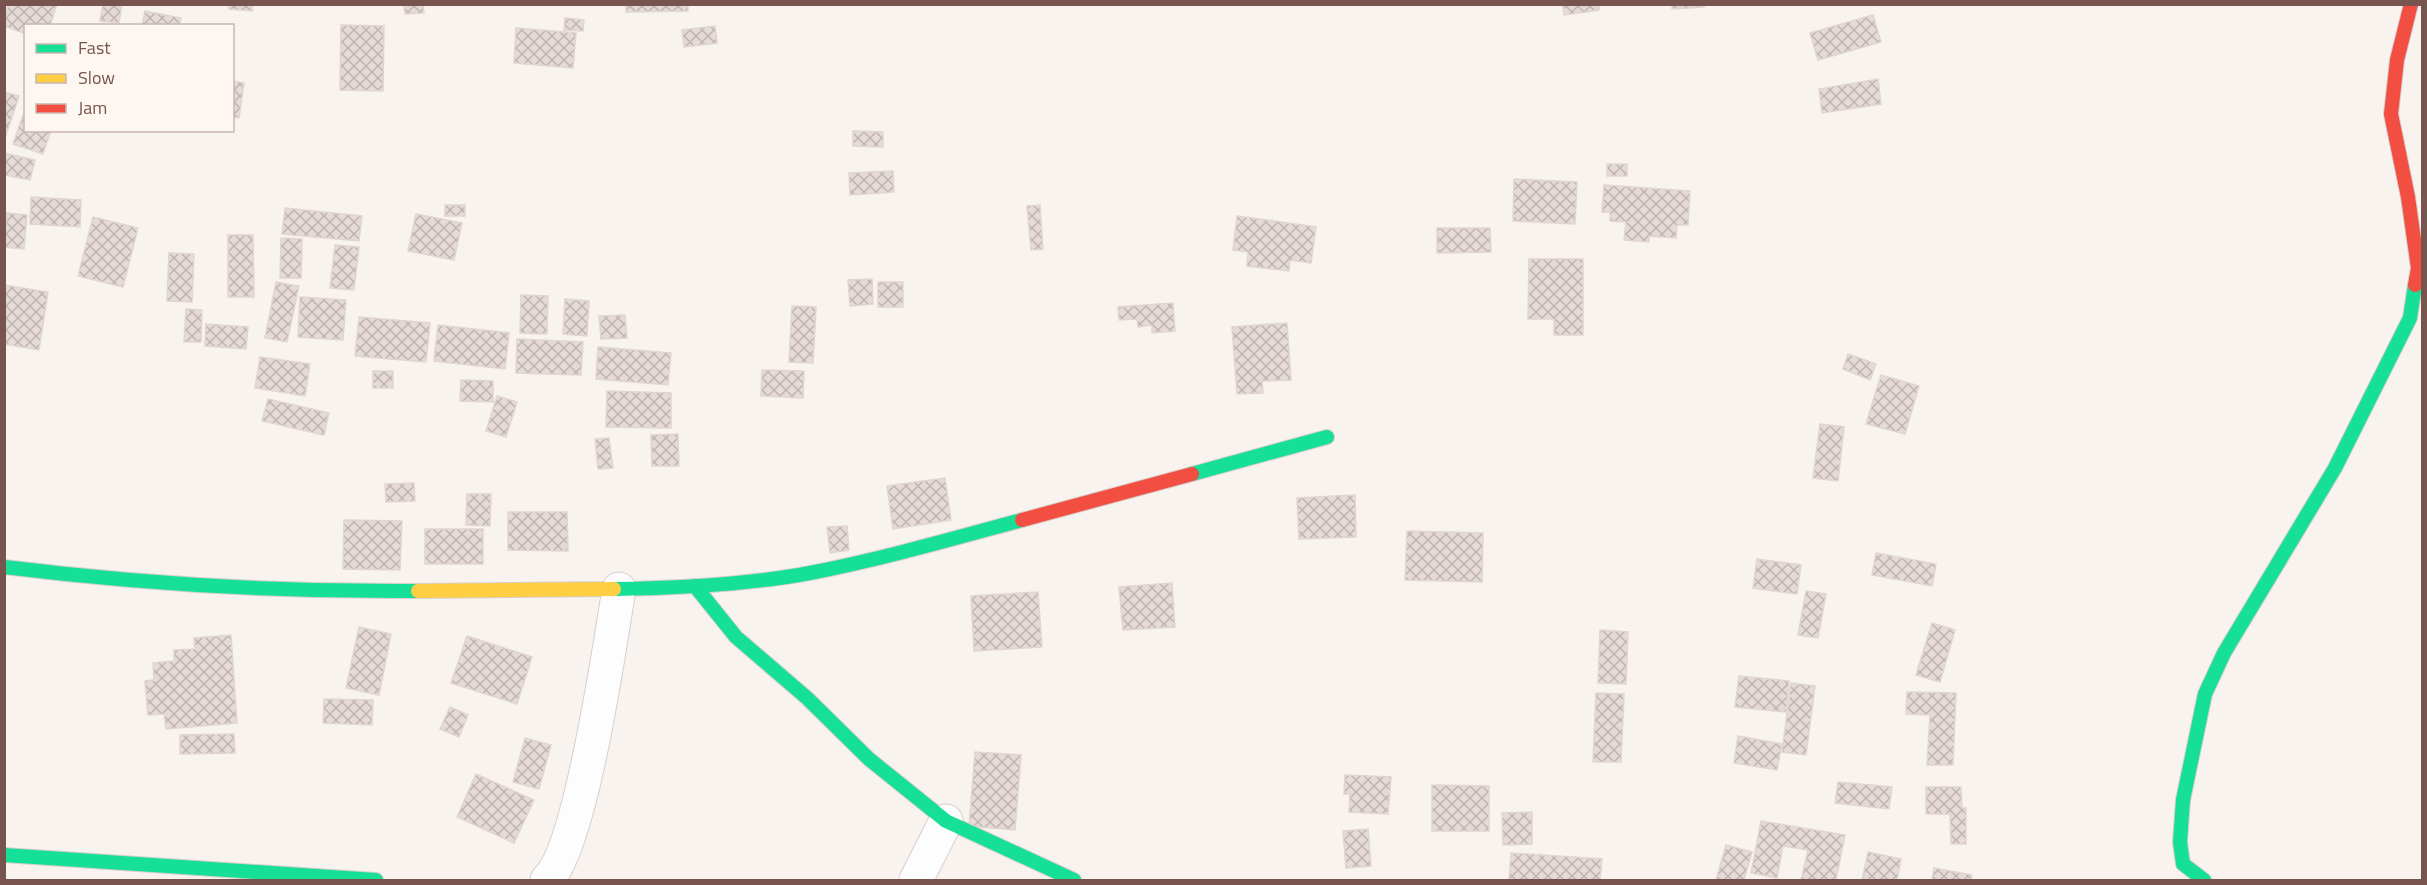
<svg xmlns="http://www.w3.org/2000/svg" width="2427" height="885" viewBox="0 0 2427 885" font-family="'Titillium Web',sans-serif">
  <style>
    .building { fill: url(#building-cross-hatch); stroke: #e1d5d1; stroke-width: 1.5 }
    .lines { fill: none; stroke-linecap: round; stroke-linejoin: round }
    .street-casing { stroke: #d7cfcc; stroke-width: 35 }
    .fast-casing { stroke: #d8cecb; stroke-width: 16 }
    .slow-casing { stroke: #d8cecb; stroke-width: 16 }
    .jam-casing { stroke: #d8cecb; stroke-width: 16 }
    .street { stroke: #fefdfd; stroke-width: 33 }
    .fast { stroke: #16e098; stroke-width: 14 }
    .slow { stroke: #ffcf43; stroke-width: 14 }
    .jam { stroke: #f24e42; stroke-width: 14 }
  </style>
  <defs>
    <pattern id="building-cross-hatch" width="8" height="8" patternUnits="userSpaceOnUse" patternTransform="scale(1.5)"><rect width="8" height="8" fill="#e5dad6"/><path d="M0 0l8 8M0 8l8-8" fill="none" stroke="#beb4b0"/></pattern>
  </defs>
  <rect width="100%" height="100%" fill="#f8f3ef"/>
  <g class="building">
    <path d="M8,4L35,5L57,4L50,26H26V34L4,26Z"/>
    <path d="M103,4H122L119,23L100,21Z"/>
    <path d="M229,4H253L252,11L229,9Z"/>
    <path d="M404,4H423L424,13L405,14Z"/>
    <path d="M626,4H688V11L626,12Z"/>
    <path d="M1563,4H1599V10L1564,15Z"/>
    <path d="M1672,4H1704V7L1672,9Z"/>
    <path d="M145,11L181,18L179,26H142Z"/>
    <path d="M1873,15L1881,42L1818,60L1810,33Z"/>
    <path d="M565,18L584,20L583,31L564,30Z"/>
    <path d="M341,25L384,26L383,91L340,90Z"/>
    <path d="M715,26L717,43L684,47L682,30Z"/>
    <path d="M516,28L576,33L573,68L514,63Z"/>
    <path d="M1878,79L1881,104L1822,113L1819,89Z"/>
    <path d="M232,81L244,83L239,118L232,117Z"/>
    <path d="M4,92L19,96L4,141Z"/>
    <path d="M26,107V130H51L43,154L13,144Z"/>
    <path d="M853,131L883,132V147L853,146Z"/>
    <path d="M4,153L35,160L30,180L4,175Z"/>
    <rect x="1607" y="164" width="20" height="12"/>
    <path d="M893,171L894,192L850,195L849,173Z"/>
    <path d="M1514,179L1577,182L1575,224L1513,221Z"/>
    <path d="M1604,185L1690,191L1688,225H1677L1676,238L1649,236V242L1624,240L1626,222L1610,221V212H1602Z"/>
    <path d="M31,197L81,200L80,227L30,224Z"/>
    <rect x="445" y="205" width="20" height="11"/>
    <path d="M1040,205L1043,249L1031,250L1027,206Z"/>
    <path d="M285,208L362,216L359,241L282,234Z"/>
    <path d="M7,213L27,215L24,249L4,247Z"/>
    <path d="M416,214L462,223L454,260L408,251Z"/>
    <path d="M1237,216L1316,227L1311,263L1290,260L1289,271L1247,266L1248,252L1233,250Z"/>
    <path d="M93,217L138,228L123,287L78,276Z"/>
    <path d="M1437,228H1490L1491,252L1437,253Z"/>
    <path d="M228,235H253L254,297H228Z"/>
    <path d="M281,238L302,239L301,278H280Z"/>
    <path d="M335,245L359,247L354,290L330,288Z"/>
    <path d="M169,253L194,254L192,302L167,301Z"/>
    <path d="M1529,259H1583V335H1554V319H1528Z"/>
    <path d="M872,279L873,304L850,306L848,280Z"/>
    <path d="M276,282L299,286L287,342L265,338Z"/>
    <rect x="878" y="282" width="25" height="25"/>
    <path d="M4,285L48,292L39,350L4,344Z"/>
    <path d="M521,295L548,296L547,334L520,333Z"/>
    <path d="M300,297L346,300L343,340L298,337Z"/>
    <path d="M565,299L589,301L587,336L563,334Z"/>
    <path d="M1173,303L1175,331L1152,333V325L1138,327L1137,319L1119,320L1118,307Z"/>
    <path d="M792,306L816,307L813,363L789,362Z"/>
    <path d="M186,309L202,310L201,342H184Z"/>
    <path d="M625,315L627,338L601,339L599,316Z"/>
    <path d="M359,317L430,323L426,362L355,356Z"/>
    <path d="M1287,323L1291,380L1262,381L1263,393L1237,394L1232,327Z"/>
    <path d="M206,324L248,327L246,349L205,346Z"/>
    <path d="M438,325L509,333L505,369L434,361Z"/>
    <path d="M517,339L583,342L581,375L516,373Z"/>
    <path d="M598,347L671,353L668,385L596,379Z"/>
    <path d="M1848,354L1876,364L1870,380L1843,369Z"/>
    <path d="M260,357L310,364L305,396L255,388Z"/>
    <path d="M762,370L804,371L803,398L761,396Z"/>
    <rect x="373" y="371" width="20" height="17"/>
    <path d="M1881,375L1919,386L1905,434L1866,424Z"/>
    <path d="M461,380L493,381V402L460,401Z"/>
    <path d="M607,391L671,393V428L606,427Z"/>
    <path d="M497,396L517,402L506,437L486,431Z"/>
    <path d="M268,399L329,413L324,435L262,421Z"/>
    <path d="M1820,424L1844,427L1838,481L1813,478Z"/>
    <path d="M678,434L679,466H652L651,435Z"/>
    <path d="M609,438L613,468L598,469L595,439Z"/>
    <path d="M945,478L951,520L893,529L887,486Z"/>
    <path d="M414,483L415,501L386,502L385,484Z"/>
    <path d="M467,494H491L490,526L466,525Z"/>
    <path d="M1355,495L1356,537L1299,539L1297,498Z"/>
    <path d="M508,512H567L568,551L508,550Z"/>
    <path d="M344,520L402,521L400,570L343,569Z"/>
    <path d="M847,526L849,550L830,553L827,527Z"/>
    <rect x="425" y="529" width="58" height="35"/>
    <path d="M1407,531L1483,533L1482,582L1405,580Z"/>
    <path d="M1876,553L1936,564L1932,586L1872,575Z"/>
    <path d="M1757,559L1801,565L1797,594L1753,588Z"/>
    <path d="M1172,583L1175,627L1123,630L1119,587Z"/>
    <path d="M1806,591L1826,594L1818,638L1798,635Z"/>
    <path d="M1038,592L1042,647L974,651L971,596Z"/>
    <path d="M1932,623L1955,630L1940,682L1916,675Z"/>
    <path d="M359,627L391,634L379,695L346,688Z"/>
    <path d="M1600,630L1628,632L1626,684L1598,683Z"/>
    <path d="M231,635L237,723L166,729L164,714L148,715L145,681L154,680L153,663L174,661V650L195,649L194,638Z"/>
    <path d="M467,636L532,657L517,704L451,683Z"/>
    <path d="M1739,676L1789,681L1786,712L1735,707Z"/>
    <path d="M1791,683L1815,686L1806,755L1782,752Z"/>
    <path d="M1907,692L1956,693L1953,765H1927L1930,715L1906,714Z"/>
    <path d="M1596,693L1624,694L1621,762H1593Z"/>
    <path d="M324,699L373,700L372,725L323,723Z"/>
    <path d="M450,707L468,715L459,737L440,729Z"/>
    <path d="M234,734L235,753L180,754V735Z"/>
    <path d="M1738,736L1782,744L1777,770L1734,763Z"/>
    <path d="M525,738L551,745L539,789L513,782Z"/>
    <path d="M975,752L1021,755L1015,830L969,826Z"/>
    <path d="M476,774L534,800L514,843L457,817Z"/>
    <path d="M1345,775L1391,777L1388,814L1349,812L1350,794H1344Z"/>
    <path d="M1838,782L1892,787L1889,809L1835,803Z"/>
    <path d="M1432,785L1489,786V831H1432Z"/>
    <path d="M1926,787H1961L1962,808H1966V844H1951L1950,814H1926Z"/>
    <path d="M1532,812V844L1503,845L1502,813Z"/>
    <path d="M1761,821L1845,835L1836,880H1801L1808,850L1783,846L1777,878L1751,873Z"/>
    <path d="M1368,829L1371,866L1346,868L1343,831Z"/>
    <path d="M1726,845L1752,852L1744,880H1716Z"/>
    <path d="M1868,852L1901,859L1897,880H1862Z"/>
    <path d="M1511,853L1602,859L1600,880H1509Z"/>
    <path d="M1934,868L1972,875L1971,880H1932Z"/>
  </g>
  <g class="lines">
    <g class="street-casing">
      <g id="street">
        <path d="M547,880C581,848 610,644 619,589"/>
        <path d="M916,880L946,821"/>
      </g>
    </g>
    <g class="fast-casing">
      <g id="fast">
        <path d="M1192,474L1327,437"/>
        <path d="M4,567C142,584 279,592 418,591"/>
        <path d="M695,586L736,637L807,698L869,759L946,821L1074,880"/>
        <path d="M614,589C679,588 746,585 810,573C882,559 952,539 1022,520"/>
        <path d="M4,855L376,880"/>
        <path d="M2204,880L2183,864L2180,842L2183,800L2205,694L2224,653L2335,468L2410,318L2415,285"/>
      </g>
    </g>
    <g class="slow-casing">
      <path id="slow" d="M418,591L614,589"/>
    </g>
    <g class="jam-casing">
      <g id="jam">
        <path d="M2411,4L2397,60L2391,114L2408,197L2418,268L2415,285"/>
        <path d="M1022,520L1192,474"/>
      </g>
    </g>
    <use href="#street" class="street"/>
    <use href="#fast" class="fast"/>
    <use href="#slow" class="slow"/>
    <use href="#jam" class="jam"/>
  </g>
  <rect width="2427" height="885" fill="none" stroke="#77554e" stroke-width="12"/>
  <rect x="24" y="24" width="210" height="108" fill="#fef7f1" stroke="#c8b6b0" stroke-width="1.5"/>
  <rect x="36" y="44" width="30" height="9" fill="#16e098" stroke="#c8b6b0" stroke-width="1.5"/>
  <text x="78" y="54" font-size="18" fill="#77554e">Fast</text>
  <rect x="36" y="74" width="30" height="9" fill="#ffcf43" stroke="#c8b6b0" stroke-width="1.5"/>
  <text x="78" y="84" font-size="18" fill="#77554e">Slow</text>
  <rect x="36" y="104" width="30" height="9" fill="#f24e42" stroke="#c8b6b0" stroke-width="1.5"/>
  <text x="78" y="114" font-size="18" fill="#77554e">Jam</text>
</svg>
